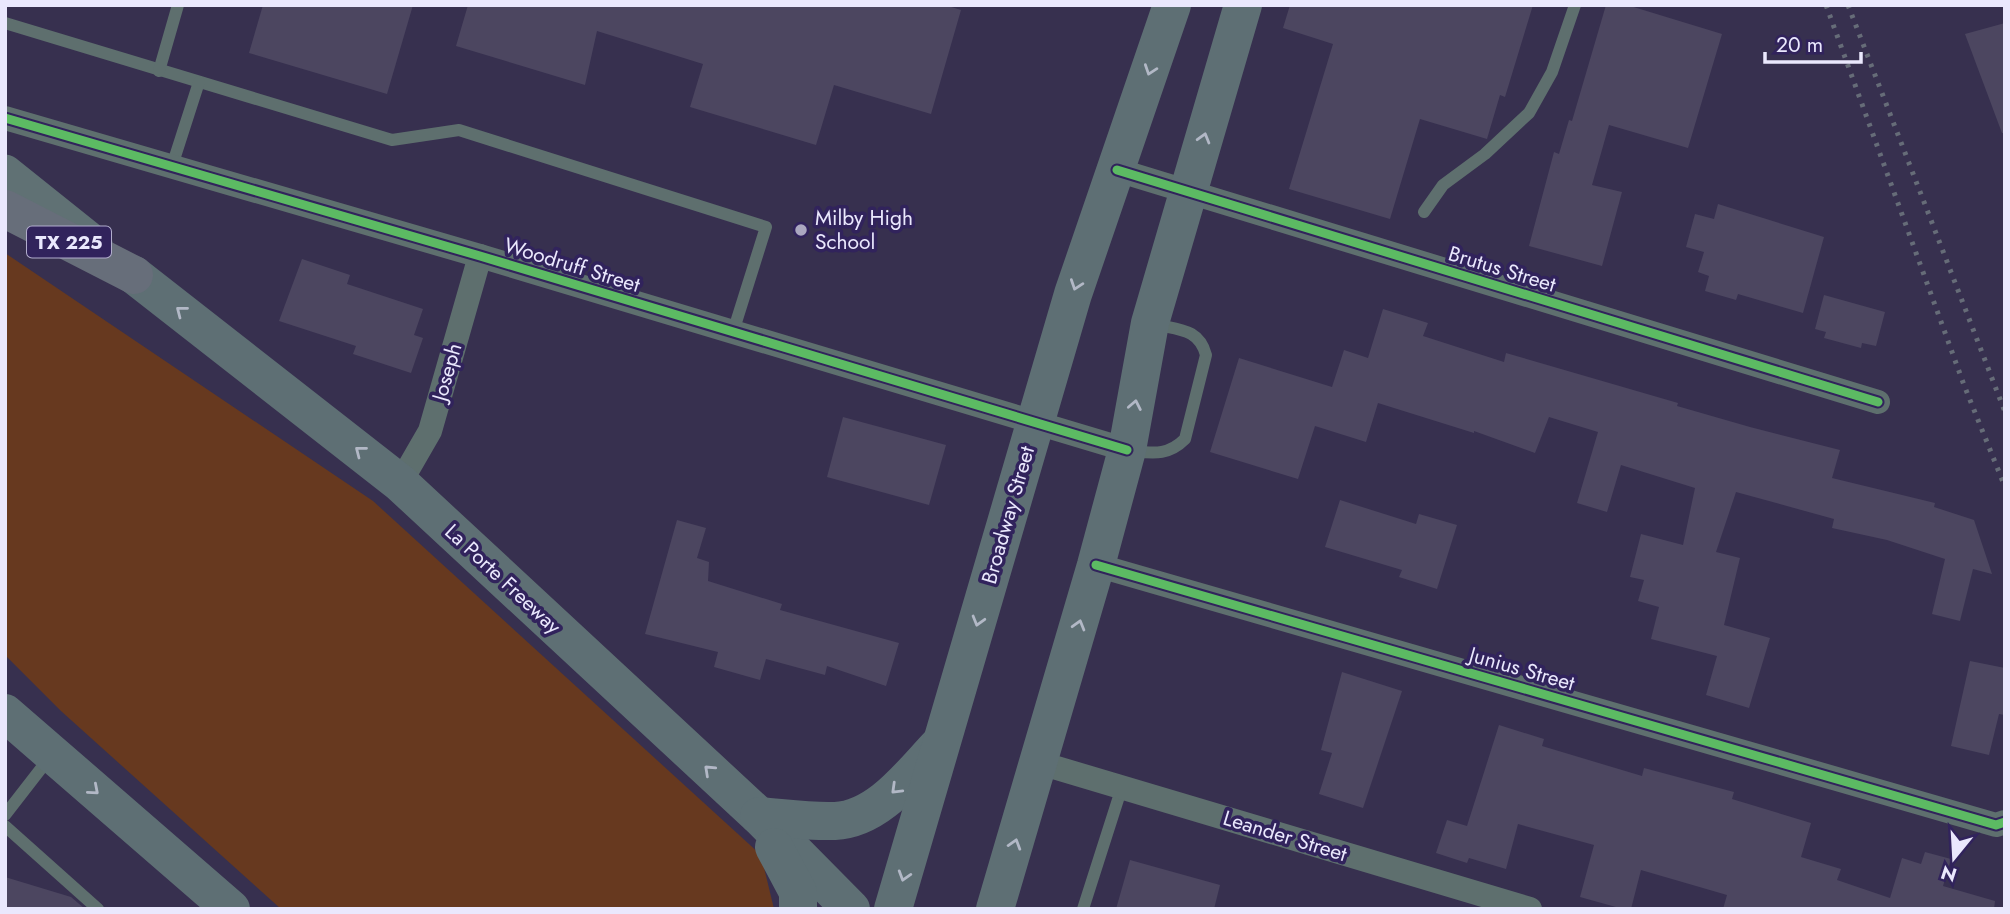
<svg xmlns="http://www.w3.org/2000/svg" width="2010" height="914" viewBox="0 0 2010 914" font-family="Jost,sans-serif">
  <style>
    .green { fill: #67391f }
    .building { fill: #4c4660 }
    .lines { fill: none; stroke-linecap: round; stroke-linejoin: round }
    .lane { stroke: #5e6f6e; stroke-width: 12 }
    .street { stroke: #5e6f6e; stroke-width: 24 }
    .secondary { stroke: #607174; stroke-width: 35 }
    .primary { stroke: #5e6f74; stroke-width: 38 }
    .highway { stroke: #676e7a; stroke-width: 38 }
    .rail { stroke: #666c78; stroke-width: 5; stroke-dasharray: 3.5 7; stroke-linecap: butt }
    .cycleway-casing { stroke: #31235c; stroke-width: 13 }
    .cycleway { stroke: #5cba63; stroke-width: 9 }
    .oneway { stroke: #b2b8c6 }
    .poi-dot { fill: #aba8c0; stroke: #31235c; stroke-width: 2.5 }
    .labels { text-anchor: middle; stroke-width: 7; stroke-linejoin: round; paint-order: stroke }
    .shield { fill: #31235c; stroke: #b2adcd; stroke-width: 2 }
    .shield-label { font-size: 19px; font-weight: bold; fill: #eae8fd }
    .poi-label { font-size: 21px; fill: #eae8fd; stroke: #31235c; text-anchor: start }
    .street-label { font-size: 21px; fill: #eae8fd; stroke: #31235c }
  </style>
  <rect width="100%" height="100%" fill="#37304f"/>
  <path class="green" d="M5,253L373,501L761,855L774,909H281L61,711L5,655Z"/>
  <g class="building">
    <path d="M263,5H413L387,94L249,53Z"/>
    <path d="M468,5H945L961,10L931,114L834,85L816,145L690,107L703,64L597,31L585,85L456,46Z"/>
    <path d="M1290,5H1533L1505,97L1500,95L1487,139L1420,119L1390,219L1289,189L1333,44L1283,28Z"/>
    <path d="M1606,5H1627L1722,34L1688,148L1609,125L1592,185L1622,192L1602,266L1529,246L1554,152L1559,154L1569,120L1572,121Z"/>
    <path d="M2005,23V133H2002L1965,34Z"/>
    <path d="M1718,204L1824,237L1803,313L1738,294L1736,300L1705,291L1709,276L1698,272L1704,252L1686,247L1695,214L1714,219Z"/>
    <path d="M302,259L350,275L347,284L423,309L414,335L423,338L411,373L353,354L356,346L279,321Z"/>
    <path d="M1824,295L1885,312L1876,346L1862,343L1861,348L1824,338L1826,332L1815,329Z"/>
    <path d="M1383,309L1428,323L1423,336L1504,362L1506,353L1678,403L1677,406L1750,427L1840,450L1832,478L1935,503L1934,507L1974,520L1992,574L1973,569L1960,621L1932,614L1945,559L1887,540L1832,528L1834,519L1736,492L1716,552L1740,558L1724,625L1770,638L1749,708L1706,695L1717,656L1651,639L1659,607L1638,601L1644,580L1630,577L1641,534L1683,545L1695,488L1621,465L1607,512L1577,503L1598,432L1549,417L1535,453L1474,431V433L1378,403L1366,442L1315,426L1298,479L1210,452L1239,358L1332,387L1344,350L1368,358Z"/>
    <path d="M843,417L946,445L929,505L827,477Z"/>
    <path d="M1340,500L1416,524L1419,514L1457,525L1437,589L1399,577L1402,570L1325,547Z"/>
    <path d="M677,520L706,528L697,558L709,562L708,581L782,604L780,610L899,643L886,686L827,666L825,675L766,659L760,680L714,667L718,652L645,634Z"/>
    <path d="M1970,661L2005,668V715L1999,714L1989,755L1951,746Z"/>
    <path d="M1342,672L1402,691L1363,808L1319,794L1332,753L1321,750Z"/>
    <path d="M1499,725L1544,739L1542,746L1642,776L1644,768L1734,792L1732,799L1811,823L1801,857L1841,869L1837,880L1890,898L1902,858L1921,864L1925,852L1951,859L1943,886L1995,901L1994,909H1723L1727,895L1641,870L1631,909H1623L1580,897L1594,845L1518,824L1506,869L1469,858L1467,863L1436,853L1447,820L1467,826Z"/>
    <path d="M1130,860L1220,885L1214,909H1116Z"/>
    <path d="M5,877L71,897L85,909H5Z"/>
  </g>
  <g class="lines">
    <g class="lane">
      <path d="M5,23L392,140L459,130L766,227L733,332"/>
      <path d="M159,71L178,5"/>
      <path d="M172,166L199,82"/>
      <path d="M1424,212L1443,185L1485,154L1529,113L1552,72L1575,5"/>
      <path d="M1131,451C1153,453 1168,456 1185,439L1206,355C1199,328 1178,330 1154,324"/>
      <path d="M5,815L50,757"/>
      <path d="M5,826L98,909"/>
      <path d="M1083,909L1122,787"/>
    </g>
    <g class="street">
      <path d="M5,118L480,256L1127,450"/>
      <path d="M1117,170L1878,402"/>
      <path d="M400,483L430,431L480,256"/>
      <path d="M1096,565L1996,825L2005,822"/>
      <path d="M1040,763L1530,909"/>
    </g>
    <path class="secondary" d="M5,172L95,244"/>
    <g class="primary">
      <path d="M134,275L400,483L759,816L851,909"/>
      <path d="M5,713L231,909"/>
      <path d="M759,816C784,818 810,822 835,821C879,819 911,774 939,745"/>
      <path d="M774,847L798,892V909"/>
      <path d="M893,909L1073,294L1172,5"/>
      <path d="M995,909L1096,565L1127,450L1150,323L1243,5"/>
    </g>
    <path class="highway" d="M5,209L134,275"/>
    <g class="rail">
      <path d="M1826,5L1964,385L2005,487"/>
      <path d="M1848,5L2005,412"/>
    </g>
    <g class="cycleway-casing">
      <g id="cycleway">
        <path d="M5,118L480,256L1127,450"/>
        <path d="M1117,170L1878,402"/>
        <path d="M1096,565L1996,825L2005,822"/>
      </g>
    </g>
    <use href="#cycleway" class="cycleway"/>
  </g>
  <defs><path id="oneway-chevron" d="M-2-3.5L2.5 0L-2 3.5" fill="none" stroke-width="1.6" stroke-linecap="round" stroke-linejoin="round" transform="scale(1.75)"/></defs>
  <g class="oneway">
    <use href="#oneway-chevron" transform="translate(1150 70) rotate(109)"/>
    <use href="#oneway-chevron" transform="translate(1204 138) rotate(-74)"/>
    <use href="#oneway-chevron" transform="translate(1076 285) rotate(109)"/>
    <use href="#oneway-chevron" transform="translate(181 311) rotate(-142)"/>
    <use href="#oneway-chevron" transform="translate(1135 405) rotate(-79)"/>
    <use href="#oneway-chevron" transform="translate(360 451) rotate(-142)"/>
    <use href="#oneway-chevron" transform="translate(978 621) rotate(106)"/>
    <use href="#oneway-chevron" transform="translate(1079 625) rotate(-74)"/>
    <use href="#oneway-chevron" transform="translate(709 770) rotate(-137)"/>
    <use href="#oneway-chevron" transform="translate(896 789) rotate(136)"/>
    <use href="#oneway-chevron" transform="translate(94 790) rotate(41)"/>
    <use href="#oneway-chevron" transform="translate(1015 844) rotate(-73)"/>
    <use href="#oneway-chevron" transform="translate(904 876) rotate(107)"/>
  </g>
  <circle class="poi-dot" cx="801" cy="230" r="7"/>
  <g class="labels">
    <rect class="shield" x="27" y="226.5" width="84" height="31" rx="5"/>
    <g class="shield-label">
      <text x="69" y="249">TX 225</text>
    </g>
    <g class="poi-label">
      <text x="815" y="225">Milby High<tspan x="815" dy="24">School</tspan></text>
    </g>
    <g class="street-label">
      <text transform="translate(572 265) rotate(17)" y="7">Woodruff Street</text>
      <text transform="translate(1502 269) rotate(17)" y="7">Brutus Street</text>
      <text transform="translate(447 372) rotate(-74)" y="7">Joseph</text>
      <text transform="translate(1008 515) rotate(-74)" y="7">Broadway Street</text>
      <text transform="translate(503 579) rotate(43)" y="7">La Porte Freeway</text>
      <text transform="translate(1522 669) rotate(16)" y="7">Junius Street</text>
      <text transform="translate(1285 836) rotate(17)" y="7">Leander Street</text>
    </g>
  </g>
  <rect width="2010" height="914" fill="none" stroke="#eae8fd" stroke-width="14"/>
  <g transform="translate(1954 858) rotate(198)" stroke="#31235c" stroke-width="5" paint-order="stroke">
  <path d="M0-5L12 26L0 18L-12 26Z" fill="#eae8fd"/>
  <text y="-10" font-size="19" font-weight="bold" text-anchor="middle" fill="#eae8fd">N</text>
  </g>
  <path d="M1765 52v10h96v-10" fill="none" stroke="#eae8fd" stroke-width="3.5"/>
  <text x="1776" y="52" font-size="21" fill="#eae8fd" stroke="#31235c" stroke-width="5" paint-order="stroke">20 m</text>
</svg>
